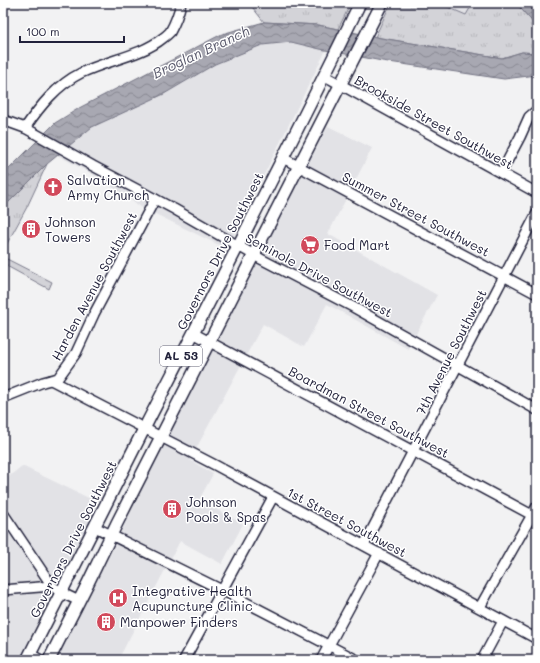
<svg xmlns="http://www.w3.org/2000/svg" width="540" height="663" viewBox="0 0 540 663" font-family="Mali,sans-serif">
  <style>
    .built { fill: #e2e2e6 }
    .grass { fill: url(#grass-tufts); stroke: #7a7a8a }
    .water { fill: url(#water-waves); stroke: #727282 }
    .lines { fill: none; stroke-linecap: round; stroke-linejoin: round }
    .minor-casing { stroke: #22223b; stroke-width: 12 }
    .major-casing { stroke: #22223b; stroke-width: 14 }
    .minor { stroke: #fff; stroke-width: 9 }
    .major { stroke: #fff; stroke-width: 11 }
    .labels { text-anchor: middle; stroke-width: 3; stroke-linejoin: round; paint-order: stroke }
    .shield { fill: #fff; stroke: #646476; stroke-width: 1 }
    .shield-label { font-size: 12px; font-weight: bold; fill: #22223b }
    .street-label { font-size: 13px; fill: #22223b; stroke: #fff }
    .poi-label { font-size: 13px; fill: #22223b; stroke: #fff; text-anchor: start }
    .water-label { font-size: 14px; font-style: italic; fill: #58586b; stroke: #fff }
  </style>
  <defs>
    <pattern id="grass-tufts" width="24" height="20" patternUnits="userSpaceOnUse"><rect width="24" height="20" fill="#d3d3d8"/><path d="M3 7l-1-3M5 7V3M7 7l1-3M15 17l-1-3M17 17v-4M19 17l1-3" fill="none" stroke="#b5b5ba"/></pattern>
    <pattern id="water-waves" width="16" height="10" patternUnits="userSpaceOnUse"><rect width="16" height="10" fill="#a8a8b2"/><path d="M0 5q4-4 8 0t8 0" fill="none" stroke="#888892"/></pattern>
  </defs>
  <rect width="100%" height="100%" fill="#f2f2f3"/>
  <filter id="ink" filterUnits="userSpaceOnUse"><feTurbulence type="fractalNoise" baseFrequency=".025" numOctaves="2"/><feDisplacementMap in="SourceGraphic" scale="8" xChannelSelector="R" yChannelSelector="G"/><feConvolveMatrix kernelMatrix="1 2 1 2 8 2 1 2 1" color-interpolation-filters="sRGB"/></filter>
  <g filter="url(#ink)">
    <g class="built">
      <path d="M438,3H473L466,16Z"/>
      <path d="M291,42L326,50L227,249L141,207L94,175L57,155L92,127L164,94L215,64L262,45Z"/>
      <path d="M328,126L372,148L328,234L437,295L408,349L327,304L304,347L263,324L190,460L213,474L199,500L243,524L222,564L180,541L118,660H57L116,543L162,446Z"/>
      <path d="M22,466L99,503L83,532L19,660H3V481Z"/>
    </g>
    <g class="grass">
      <path d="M249,3H351L338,29L318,25L264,22Z"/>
      <path d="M391,3H438L466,15L473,3H516L537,27V53L522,52L502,58L375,37Z"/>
      <path d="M47,164L27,207L3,251V208Z"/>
      <path d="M3,257L52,282L49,289L3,264Z"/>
    </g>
    <g class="water">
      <path d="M516,3H537V27Z"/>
      <path d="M264,22L318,25L381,38L502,58L522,52L537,53V75L504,79L382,61L320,49L291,42L262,45L215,64L164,94L92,127L47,164L3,208V175L55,123L81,107L222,34Z"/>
    </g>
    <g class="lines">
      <g class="minor-casing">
        <g id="minor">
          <path d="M325,76L537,193"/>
          <path d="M3,120L25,128L36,134L93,166L174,209L261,259L353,307L537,410"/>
          <path d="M25,128C40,106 57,85 81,73C107,60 141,56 163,38C166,36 168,34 170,32C175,23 179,12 181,3"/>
          <path d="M283,158L537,294"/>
          <path d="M501,173L520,137L529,117L537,110"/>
          <path d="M193,333L532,515"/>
          <path d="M51,380L215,465L537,639"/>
          <path d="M3,398L43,382L58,378L76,353L94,314L155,199"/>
          <path d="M3,513L40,568L52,586"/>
          <path d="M95,527L222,590L357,660"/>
          <path d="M364,545L537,213"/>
          <path d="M3,590L52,586L62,593L79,601"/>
          <path d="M480,607L537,506"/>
          <path d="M30,654L41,660"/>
          <path d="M184,660L273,497"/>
          <path d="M321,660L379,553"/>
          <path d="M482,660L503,621"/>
        </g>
      </g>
      <g class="major-casing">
        <g id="major">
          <path d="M27,660C67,582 106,503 146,425C218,285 291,145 360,3"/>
          <path d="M49,660L88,583L117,523L382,3"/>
        </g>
      </g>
      <use href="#minor" class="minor"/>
      <use href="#major" class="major"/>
    </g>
  </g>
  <defs>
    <g id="church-disc" transform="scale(1)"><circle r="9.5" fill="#d1495b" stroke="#fff"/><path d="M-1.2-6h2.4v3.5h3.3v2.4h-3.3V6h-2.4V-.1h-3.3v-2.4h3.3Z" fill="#fff"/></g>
    <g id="building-disc" transform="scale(1)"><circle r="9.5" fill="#d1495b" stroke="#fff"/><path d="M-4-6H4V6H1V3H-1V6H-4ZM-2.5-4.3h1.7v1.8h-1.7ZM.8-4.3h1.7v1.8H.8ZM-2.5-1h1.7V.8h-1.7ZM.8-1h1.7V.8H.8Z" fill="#fff"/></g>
    <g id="supermarket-disc" transform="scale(1)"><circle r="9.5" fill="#d1495b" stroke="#fff"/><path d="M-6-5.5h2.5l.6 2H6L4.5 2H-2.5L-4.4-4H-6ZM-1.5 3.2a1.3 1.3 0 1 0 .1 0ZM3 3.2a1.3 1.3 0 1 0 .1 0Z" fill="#fff"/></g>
    <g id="hospital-disc" transform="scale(1)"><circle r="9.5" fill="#d1495b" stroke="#fff"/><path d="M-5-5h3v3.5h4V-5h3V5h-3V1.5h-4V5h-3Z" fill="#fff"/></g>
  </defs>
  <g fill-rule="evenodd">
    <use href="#church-disc" x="53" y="187"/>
    <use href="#building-disc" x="31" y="229"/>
    <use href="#supermarket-disc" x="310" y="245"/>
    <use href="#building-disc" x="172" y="509"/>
    <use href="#hospital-disc" x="118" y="598"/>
    <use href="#building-disc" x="106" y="622"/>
  </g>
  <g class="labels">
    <rect class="shield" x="160" y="346" width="42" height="20" rx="3"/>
    <g class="shield-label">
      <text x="181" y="360">AL 53</text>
    </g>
    <g class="street-label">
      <text transform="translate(434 122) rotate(29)" y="5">Brookside Street Southwest</text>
      <text transform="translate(416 214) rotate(28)" y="5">Summer Street Southwest</text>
      <text transform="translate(220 251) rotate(-63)" y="5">Governors Drive Southwest</text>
      <text transform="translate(319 275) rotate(28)" y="5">Seminole Drive Southwest</text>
      <text transform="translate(94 286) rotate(-62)" y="5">Harden Avenue Southwest</text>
      <text transform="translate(451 352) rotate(-63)" y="5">7th Avenue Southwest</text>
      <text transform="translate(369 412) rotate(28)" y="5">Boardman Street Southwest</text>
      <text transform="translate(347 522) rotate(28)" y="5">1st Street Southwest</text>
      <text transform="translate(73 539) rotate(-63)" y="5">Governors Drive Southwest</text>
    </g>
    <g class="poi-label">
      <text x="67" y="185">Salvation<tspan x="67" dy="15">Army Church</tspan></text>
      <text x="45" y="227">Johnson<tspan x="45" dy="15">Towers</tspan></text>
      <text x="324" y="250">Food Mart</text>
      <text x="186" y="507">Johnson<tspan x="186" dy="15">Pools &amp; Spas</tspan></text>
      <text x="132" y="596">Integrative Health<tspan x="132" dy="15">Acupuncture Clinic</tspan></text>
      <text x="120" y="627">Manpower Finders</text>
    </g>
    <g class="water-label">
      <text transform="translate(201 52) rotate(-25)" y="5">Broglan Branch</text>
    </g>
  </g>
  <rect width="540" height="663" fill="none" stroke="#fff" stroke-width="16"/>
  <rect x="8" y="8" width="524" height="647" fill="none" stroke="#22223b" stroke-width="1.5" filter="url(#ink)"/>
  <path d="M20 36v6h104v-6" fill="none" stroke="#22223b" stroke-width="2"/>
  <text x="26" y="36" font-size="12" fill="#22223b" stroke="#ffffff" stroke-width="3" paint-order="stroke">100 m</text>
</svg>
